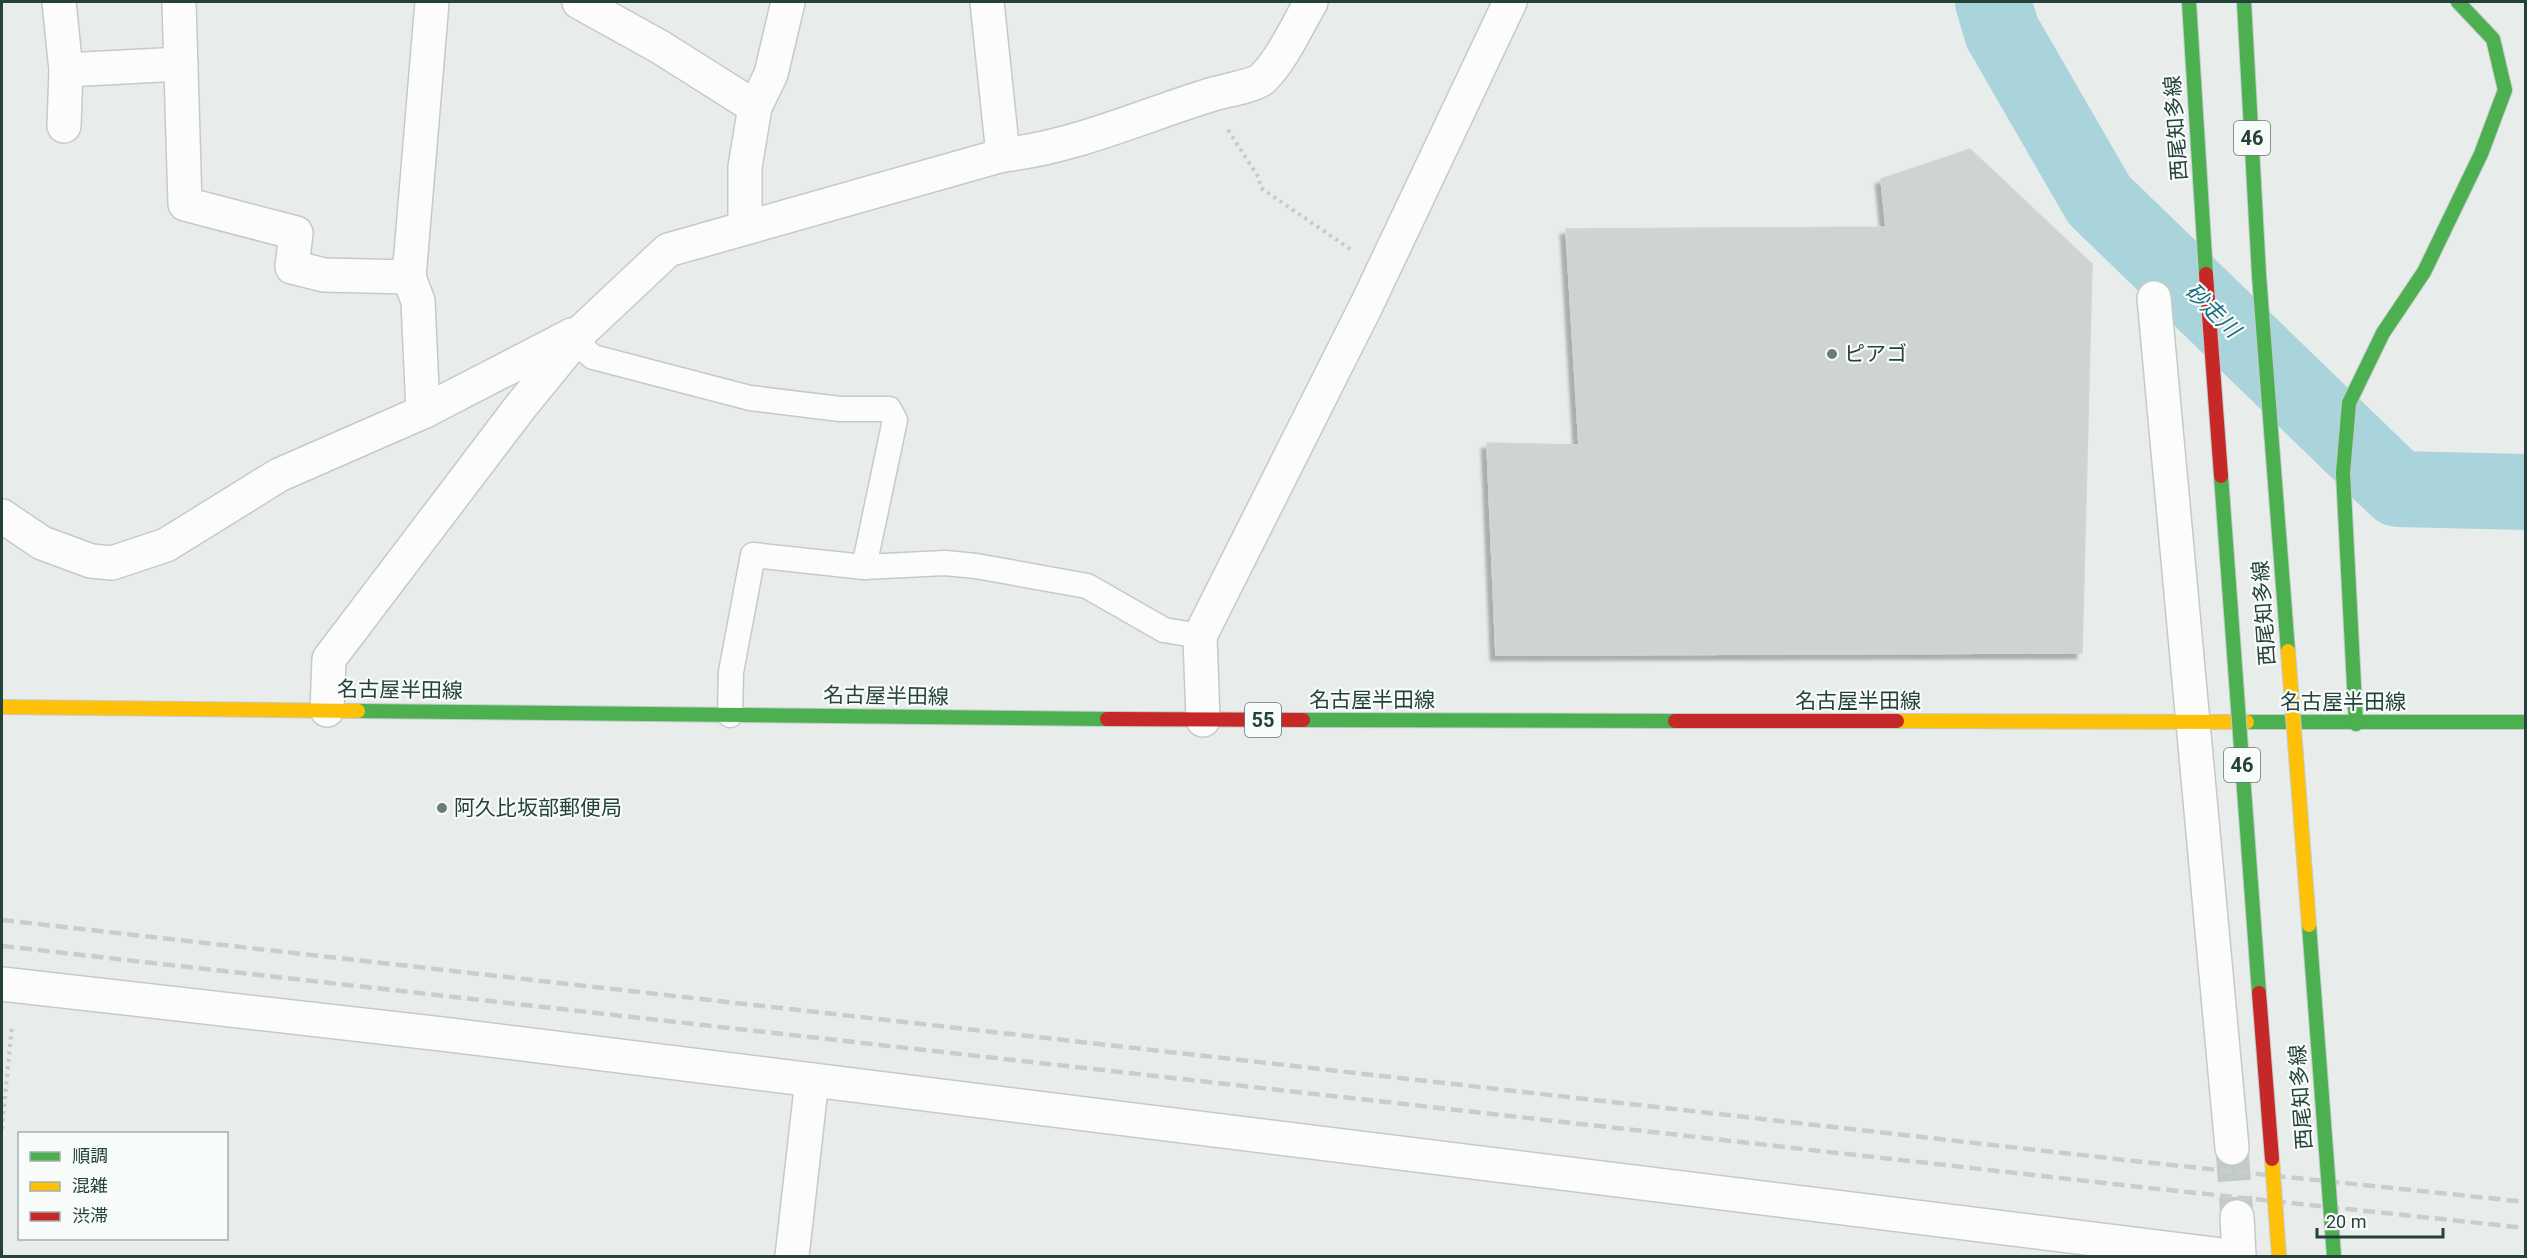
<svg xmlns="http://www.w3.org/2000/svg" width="2527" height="1258" viewBox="0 0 2527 1258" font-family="Roboto,'Noto Sans JP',sans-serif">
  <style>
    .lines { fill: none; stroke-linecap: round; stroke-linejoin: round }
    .river { stroke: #a9d4db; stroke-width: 76 }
    .building { fill: #cfd4d2; stroke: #d1d6d4; stroke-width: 1.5; filter: url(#shadow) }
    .street-tunnel { stroke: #c1cbc8; stroke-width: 33; stroke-dasharray: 33 16; stroke-linecap: butt }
    .lane-casing { stroke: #c5cac8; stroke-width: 27 }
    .street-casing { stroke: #c5cac8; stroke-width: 36 }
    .fast-casing { stroke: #c3cbc8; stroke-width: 16 }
    .slow-casing { stroke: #c3cbc8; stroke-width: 16 }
    .jam-casing { stroke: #c3cbc8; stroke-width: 16 }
    .path { stroke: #c3ccca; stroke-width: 4; stroke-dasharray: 3 4.5; stroke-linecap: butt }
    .lane { stroke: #fcfcfc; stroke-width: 24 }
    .street { stroke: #fcfcfc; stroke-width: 33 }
    .fast { stroke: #4caf50; stroke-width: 14 }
    .slow { stroke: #ffc107; stroke-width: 14 }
    .jam { stroke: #c62828; stroke-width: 14 }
    .rail { stroke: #c9cdcc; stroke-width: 4.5; stroke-dasharray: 12 6; stroke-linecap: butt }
    .fast-bridge-casing { stroke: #c3ccc9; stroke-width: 16; stroke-linecap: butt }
    .slow-bridge-casing { stroke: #c3ccc9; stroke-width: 16; stroke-linecap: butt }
    .jam-bridge-casing { stroke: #c3ccc9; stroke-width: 16; stroke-linecap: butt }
    .fast-bridge { stroke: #4caf50; stroke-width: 14 }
    .slow-bridge { stroke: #ffc107; stroke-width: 14 }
    .jam-bridge { stroke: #c62828; stroke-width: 14 }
    .poi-dot { fill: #697e78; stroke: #f7fbf9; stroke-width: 2 }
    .labels { text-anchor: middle; stroke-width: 4.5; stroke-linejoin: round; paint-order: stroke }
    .shield { fill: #f7fbf9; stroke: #637a73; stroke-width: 1.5 }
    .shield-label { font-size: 20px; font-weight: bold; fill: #24423a }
    .street-label { font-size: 21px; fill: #24423a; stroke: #f7fbf9 }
    .poi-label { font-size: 21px; fill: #24423a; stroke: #f7fbf9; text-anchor: start }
    .water-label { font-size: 22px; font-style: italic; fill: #1c6f80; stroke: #f7fbf9 }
  </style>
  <defs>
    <filter id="shadow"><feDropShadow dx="-5.5" dy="5.5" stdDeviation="1.5" flood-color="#0004"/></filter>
  </defs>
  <rect width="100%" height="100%" fill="#e8edeb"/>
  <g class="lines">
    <path class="river" d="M1993,2L2002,32L2099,200L2398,489L2526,492"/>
  </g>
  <path class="building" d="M1970,149L2092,264L2082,653L1496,655L1487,443L1579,445L1566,229L1886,227L1881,179Z"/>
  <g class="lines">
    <path class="street-tunnel" d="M2232,1148L2237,1217"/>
    <g class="lane-casing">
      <g id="lane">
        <path d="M574,341L593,357L750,398L840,409H889L895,420L864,567L753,555L731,672L730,715"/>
        <path d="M864,567L945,563L976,566L1087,586L1164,630L1200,636"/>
      </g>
    </g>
    <g class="street-casing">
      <g id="street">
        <path d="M59,2L66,70"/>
        <path d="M179,2L185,204L296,233L292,267L324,275L409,277L432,2"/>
        <path d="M579,2L660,47L755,107"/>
        <path d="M987,2L1003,155"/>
        <path d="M64,126L66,70L181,64"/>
        <path d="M745,227V167L755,107L771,74L788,2"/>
        <path d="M409,277L418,301L423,412"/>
        <path d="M2154,298L2232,1148"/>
        <path d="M2,516L42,543L91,561L112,563L166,545L279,475L423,412L572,335"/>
        <path d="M327,710L329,659L521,406L584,329L668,250L1003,155C1075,147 1142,116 1210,95C1222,91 1254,86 1262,79C1281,62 1298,24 1311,2"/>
        <path d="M1203,720L1200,636L1367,304L1510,2"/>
        <path d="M2,984L442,1034L2230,1256"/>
        <path d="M2237,1217L2239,1256"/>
        <path d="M792,1256L812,1080"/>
      </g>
    </g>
    <g class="fast-casing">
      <g id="fast">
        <path d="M2189,2L2206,274"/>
        <path d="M2244,2L2259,275"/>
        <path d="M358,711L1107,719"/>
        <path d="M1303,720L1675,721"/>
        <path d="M2247,722H2526"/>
        <path d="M2356,724L2343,473L2349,403L2383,333L2424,272L2481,154L2505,90L2493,39L2458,2"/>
      </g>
    </g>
    <g class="slow-casing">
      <g id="slow">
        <path d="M2,707L358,711"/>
        <path d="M1897,721L2247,722"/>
      </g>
    </g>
    <g class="jam-casing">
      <g id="jam">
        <path d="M1107,719L1303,720"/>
        <path d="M1675,721H1897"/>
      </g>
    </g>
    <g class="path">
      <path d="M1228,130L1259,178L1261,188L1350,249"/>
      <path d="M2,1129L12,1025"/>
    </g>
    <use href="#lane" class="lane"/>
    <use href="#street" class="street"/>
    <use href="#fast" class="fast"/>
    <use href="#slow" class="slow"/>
    <use href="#jam" class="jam"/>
    <g class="rail">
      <path d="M2,920L2143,1162L2526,1202"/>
      <path d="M2,946L2140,1187L2526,1228"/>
    </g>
    <g class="fast-bridge-casing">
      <g id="fast-bridge">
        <path d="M2259,275L2288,651"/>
        <path d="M2221,476L2259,993"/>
        <path d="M2309,925L2334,1256"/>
      </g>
    </g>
    <g class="slow-bridge-casing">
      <g id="slow-bridge">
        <path d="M2288,651L2309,925"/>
        <path d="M2272,1159L2279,1256"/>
      </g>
    </g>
    <g class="jam-bridge-casing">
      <g id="jam-bridge">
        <path d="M2206,274L2221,476"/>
        <path d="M2259,993L2272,1159"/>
      </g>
    </g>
    <use href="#fast-bridge" class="fast-bridge"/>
    <use href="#slow-bridge" class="slow-bridge"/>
    <use href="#jam-bridge" class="jam-bridge"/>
  </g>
  <g class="poi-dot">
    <circle cx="1832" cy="354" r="6"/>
    <circle cx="442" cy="808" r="6"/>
  </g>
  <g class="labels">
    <g class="shield">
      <rect x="2234" y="121" width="36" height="34" rx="4.5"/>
      <rect x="1245" y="703" width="36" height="34" rx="4.5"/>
      <rect x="2224" y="748" width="36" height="34" rx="4.5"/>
    </g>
    <g class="shield-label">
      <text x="2252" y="145">46</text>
      <text x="1263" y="727">55</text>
      <text x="2242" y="772">46</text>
    </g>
    <g class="street-label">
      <text transform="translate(2176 128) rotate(-94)" y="7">西尾知多線</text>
      <text transform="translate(2264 613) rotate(-94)" y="7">西尾知多線</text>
      <text transform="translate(400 690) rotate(1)" y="7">名古屋半田線</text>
      <text transform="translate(886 696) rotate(1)" y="7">名古屋半田線</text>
      <text x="1372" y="707">名古屋半田線</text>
      <text x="1858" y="708">名古屋半田線</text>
      <text x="2343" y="709">名古屋半田線</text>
      <text transform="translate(2301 1097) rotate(-94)" y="7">西尾知多線</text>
    </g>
    <g class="poi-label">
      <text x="1844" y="361">ピアゴ</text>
      <text x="454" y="815">阿久比坂部郵便局</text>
    </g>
    <g class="water-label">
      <text transform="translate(2213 310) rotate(44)" y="8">砂走川</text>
    </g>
  </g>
  <rect width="2527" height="1258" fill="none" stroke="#24423a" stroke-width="6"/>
  <rect x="18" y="1132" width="210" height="108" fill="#f7fbf9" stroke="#a3b1ad" stroke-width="1.5"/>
  <rect x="30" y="1152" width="30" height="9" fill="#4caf50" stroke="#a3b1ad" stroke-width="1.5"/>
  <text x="72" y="1162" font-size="18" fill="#24423a">順調</text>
  <rect x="30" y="1182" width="30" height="9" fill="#ffc107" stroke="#a3b1ad" stroke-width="1.5"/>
  <text x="72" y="1192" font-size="18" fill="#24423a">混雑</text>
  <rect x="30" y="1212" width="30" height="9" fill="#c62828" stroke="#a3b1ad" stroke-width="1.5"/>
  <text x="72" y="1222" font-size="18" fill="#24423a">渋滞</text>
  <path d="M2317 1228v9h126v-9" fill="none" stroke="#24423a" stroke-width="3"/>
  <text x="2326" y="1228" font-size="18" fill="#24423a" stroke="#f7fbf9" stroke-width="4.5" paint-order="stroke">20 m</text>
</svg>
